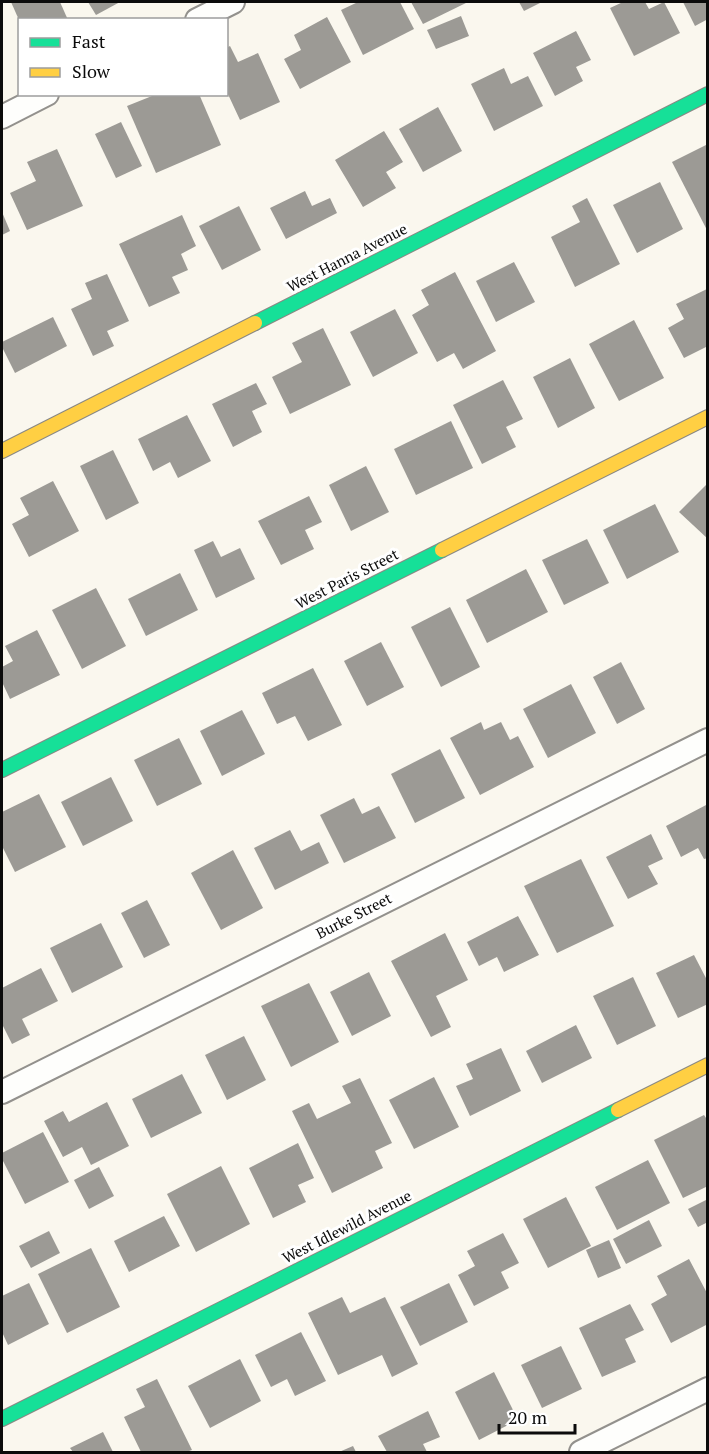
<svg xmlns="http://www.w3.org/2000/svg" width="709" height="1454" viewBox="0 0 709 1454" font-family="'PT Serif',serif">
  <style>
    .building { fill: #9c9a95 }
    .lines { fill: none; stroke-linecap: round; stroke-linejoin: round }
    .street-casing { stroke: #93918d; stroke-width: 26 }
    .fast-casing { stroke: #898884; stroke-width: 16 }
    .slow-casing { stroke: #898884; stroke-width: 16 }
    .street { stroke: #fefefc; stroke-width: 22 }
    .fast { stroke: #16e098; stroke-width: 14 }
    .slow { stroke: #ffcf43; stroke-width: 14 }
    .labels { text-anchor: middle; stroke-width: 6; stroke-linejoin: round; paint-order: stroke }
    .street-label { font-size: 15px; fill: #0b0b0b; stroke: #fff }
  </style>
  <rect width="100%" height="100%" fill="#faf7ee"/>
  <g class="building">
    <path d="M11,2H60L68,20H19Z"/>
    <path d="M88,2H120L96,15Z"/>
    <path d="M358,2H400L414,29L363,55L341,10Z"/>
    <path d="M411,2H468L423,24Z"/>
    <path d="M519,2H542L524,11Z"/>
    <path d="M623,2H645L649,9L664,2L680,33L634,56L610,8Z"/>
    <path d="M683,2H708V19L695,26Z"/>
    <path d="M461,16L469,36L436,49L427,30Z"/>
    <path d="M327,17L351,62L300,89L284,59L301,50L294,35Z"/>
    <path d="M576,31L591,60L576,67L583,81L555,96L533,53Z"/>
    <path d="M230,46L238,62L258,53L280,102L240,120L226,90V48Z"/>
    <path d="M504,68L511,84L528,76L543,106L494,131L471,84Z"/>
    <path d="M157,94H199L221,145L156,173L127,106Z"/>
    <path d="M438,107L462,151L423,172L399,129Z"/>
    <path d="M121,122L142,166L116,178L95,134Z"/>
    <path d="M384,131L403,162L386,172L396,188L363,207L335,160Z"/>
    <path d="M708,144V232L672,162Z"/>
    <path d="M57,149L83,206L27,230L10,193L36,181L27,162Z"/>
    <path d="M660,182L683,229L637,253L613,205Z"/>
    <path d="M305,191L312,206L330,198L337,213L286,239L270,208Z"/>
    <path d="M587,198L620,264L575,287L551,237L580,222L572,206Z"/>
    <path d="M239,206L261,250L222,270L199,226Z"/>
    <path d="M2,212L10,231L2,235Z"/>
    <path d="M182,215L196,246L181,254L188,270L172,277L180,293L149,307L119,244Z"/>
    <path d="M514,262L535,302L496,322L476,281Z"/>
    <path d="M455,272L496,351L463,369L454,353L437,362L412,315L429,305L421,290Z"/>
    <path d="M107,274L129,321L107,331L114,346L93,356L71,309L92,299L85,283Z"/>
    <path d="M707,289L708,346L684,358L668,328L684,319L676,304Z"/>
    <path d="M395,309L418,353L373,377L350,332Z"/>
    <path d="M53,317L67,346L15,373L2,347V342Z"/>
    <path d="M634,320L664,378L619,401L589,344Z"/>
    <path d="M323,328L351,385L290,414L272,377L302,362L292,343Z"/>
    <path d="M570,358L595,408L558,428L533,377Z"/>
    <path d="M503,380L523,419L506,427L516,447L482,464L453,405Z"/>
    <path d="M256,383L267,404L252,411L262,432L233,447L212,404Z"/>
    <path d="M187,415L211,461L178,478L170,462L153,471L138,439Z"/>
    <path d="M451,421L473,468L416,495L394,449Z"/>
    <path d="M113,450L139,503L106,520L80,466Z"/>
    <path d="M366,466L389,512L351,531L329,485Z"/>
    <path d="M53,481L79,531L29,557L12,524L29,515L20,498Z"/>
    <path d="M708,483V539L679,512Z"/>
    <path d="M309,496L322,522L305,530L314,549L281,565L258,521Z"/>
    <path d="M655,504L679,552L627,579L603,530Z"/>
    <path d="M587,539L609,583L564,605L542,560Z"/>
    <path d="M213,541L221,557L240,548L255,579L216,598L194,550Z"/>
    <path d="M526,569L548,612L487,643L466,600Z"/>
    <path d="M180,573L198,610L146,636L128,599Z"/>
    <path d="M96,588L126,646L82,669L52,610Z"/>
    <path d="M450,607L480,667L441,687L411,627Z"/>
    <path d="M37,630L60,675L10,699L2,682V667L13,661L5,646Z"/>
    <path d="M381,642L404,687L367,706L344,661Z"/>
    <path d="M621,662L645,709L617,724L593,677Z"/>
    <path d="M313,668L342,725L308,741L295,716L277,724L262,693Z"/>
    <path d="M571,684L596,733L548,758L523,709Z"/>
    <path d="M242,710L265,754L222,776L200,731Z"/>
    <path d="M481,722L484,730L501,722L510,740L518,736L534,767L480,795L450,738Z"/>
    <path d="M179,738L202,784L157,806L134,760Z"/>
    <path d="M440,749L465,798L415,823L391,774Z"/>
    <path d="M111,777L133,821L83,846L61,802Z"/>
    <path d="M39,794L66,847L15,872L2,846V812Z"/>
    <path d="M354,798L362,814L379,806L396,838L344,863L320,815Z"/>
    <path d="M708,804V858L704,859L698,848L681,857L666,826Z"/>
    <path d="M290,830L301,851L319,842L329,863L275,890L254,848Z"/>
    <path d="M651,834L663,859L648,866L658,884L628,899L606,857Z"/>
    <path d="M233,850L263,908L221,930L191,873Z"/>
    <path d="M581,859L614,926L557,953L524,886Z"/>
    <path d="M147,900L170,945L144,958L121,913Z"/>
    <path d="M518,916L539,955L504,972L497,957L479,966L467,942Z"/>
    <path d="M101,923L123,967L72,993L50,948Z"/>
    <path d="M445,933L468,980L436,996L451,1027L431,1037L391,961Z"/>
    <path d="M694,955L708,982V1004L678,1018L656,973Z"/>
    <path d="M41,968L58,1001L22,1019L30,1035L12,1044L2,1024V988Z"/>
    <path d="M369,972L391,1016L352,1036L330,992Z"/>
    <path d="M633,977L656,1026L617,1045L593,996Z"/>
    <path d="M309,983L339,1042L291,1067L261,1006Z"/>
    <path d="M576,1025L592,1058L542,1083L526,1051Z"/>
    <path d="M244,1036L266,1080L227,1100L205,1055Z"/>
    <path d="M501,1048L521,1091L470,1116L456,1086L473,1079L466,1064Z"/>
    <path d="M182,1074L202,1113L151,1138L132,1099Z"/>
    <path d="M434,1077L459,1127L414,1149L389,1100Z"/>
    <path d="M360,1078L392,1143L375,1151L383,1168L332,1193L292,1111L309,1103L317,1119L351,1103L342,1086Z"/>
    <path d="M107,1102L129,1146L91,1165L82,1147L63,1157L44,1121L63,1111L69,1122Z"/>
    <path d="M704,1115L708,1121V1186L683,1198L654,1140Z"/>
    <path d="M43,1132L69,1182L25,1204L2,1159V1153Z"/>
    <path d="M298,1143L314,1178L298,1185L306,1202L273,1218L249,1168Z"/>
    <path d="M648,1160L670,1203L617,1230L595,1187Z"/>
    <path d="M221,1166L250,1224L196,1252L167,1194Z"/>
    <path d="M99,1167L114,1196L89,1209L74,1180Z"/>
    <path d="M566,1197L591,1246L548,1268L523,1219Z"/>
    <path d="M708,1199V1222L698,1227L688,1209Z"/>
    <path d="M164,1216L180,1246L129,1272L114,1241Z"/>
    <path d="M649,1220L662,1246L626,1264L613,1239Z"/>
    <path d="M49,1231L60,1253L31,1268L19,1246Z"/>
    <path d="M503,1233L519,1263L501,1272L509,1288L474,1306L458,1275L475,1266L467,1251Z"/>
    <path d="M609,1240L621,1268L598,1278L586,1250Z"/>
    <path d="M91,1248L120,1307L67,1333L38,1274Z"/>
    <path d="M689,1259L708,1295V1324L671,1343L651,1304L667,1295L657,1276Z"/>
    <path d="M29,1283L49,1324L8,1345L2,1332V1296Z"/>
    <path d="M449,1283L468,1322L420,1346L400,1307Z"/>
    <path d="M342,1297L350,1313L385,1297L418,1364L392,1377L382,1355L338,1375L308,1313Z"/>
    <path d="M630,1304L644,1330L625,1339L636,1362L602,1377L579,1328Z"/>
    <path d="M301,1332L326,1381L295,1396L287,1379L271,1387L255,1355Z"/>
    <path d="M561,1346L582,1389L542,1408L521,1365Z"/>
    <path d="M240,1359L261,1401L210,1428L188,1386Z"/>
    <path d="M494,1372L518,1420L479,1440L455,1392Z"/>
    <path d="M157,1379L192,1450L186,1452H141L124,1417L145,1407L136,1389Z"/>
    <path d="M428,1411L440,1437L423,1444L427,1452H387L378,1436Z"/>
    <path d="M103,1432L113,1452H73L70,1448Z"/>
    <path d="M353,1446L356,1452H339Z"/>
  </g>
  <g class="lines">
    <g class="street-casing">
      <g id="street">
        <path d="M197,20L233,2"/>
        <path d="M2,117L47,94"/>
        <path d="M2,1092L708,740"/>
        <path d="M581,1452L708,1389"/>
      </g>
    </g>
    <g class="fast-casing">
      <g id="fast">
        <path d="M255,323L708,94"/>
        <path d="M2,770L442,550"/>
        <path d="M2,1419L618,1110"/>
      </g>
    </g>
    <g class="slow-casing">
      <g id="slow">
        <path d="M2,451L255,323"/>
        <path d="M442,550L708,417"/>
        <path d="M618,1110L708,1065"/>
      </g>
    </g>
    <use href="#street" class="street"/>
    <use href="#fast" class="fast"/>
    <use href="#slow" class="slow"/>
  </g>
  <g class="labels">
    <g class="street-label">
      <text transform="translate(347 258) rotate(-27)" y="5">West Hanna Avenue</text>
      <text transform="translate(347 579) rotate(-27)" y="5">West Paris Street</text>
      <text transform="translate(354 916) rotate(-27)" y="5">Burke Street</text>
      <text transform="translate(347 1227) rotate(-27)" y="5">West Idlewild Avenue</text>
    </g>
  </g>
  <rect width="709" height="1454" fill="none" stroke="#0b0b0b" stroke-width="6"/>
  <rect x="18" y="18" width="210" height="78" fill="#ffffff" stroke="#9d9d9d" stroke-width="1.5"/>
  <rect x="30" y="38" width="30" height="9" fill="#16e098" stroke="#9d9d9d" stroke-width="1.5"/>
  <text x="72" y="48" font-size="18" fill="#0b0b0b">Fast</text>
  <rect x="30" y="68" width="30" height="9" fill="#ffcf43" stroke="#9d9d9d" stroke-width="1.5"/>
  <text x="72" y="78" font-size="18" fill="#0b0b0b">Slow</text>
  <path d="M499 1424v9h76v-9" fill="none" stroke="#0b0b0b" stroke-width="3"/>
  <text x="508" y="1424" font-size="18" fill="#0b0b0b" stroke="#ffffff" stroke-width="4.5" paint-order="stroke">20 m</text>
</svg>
